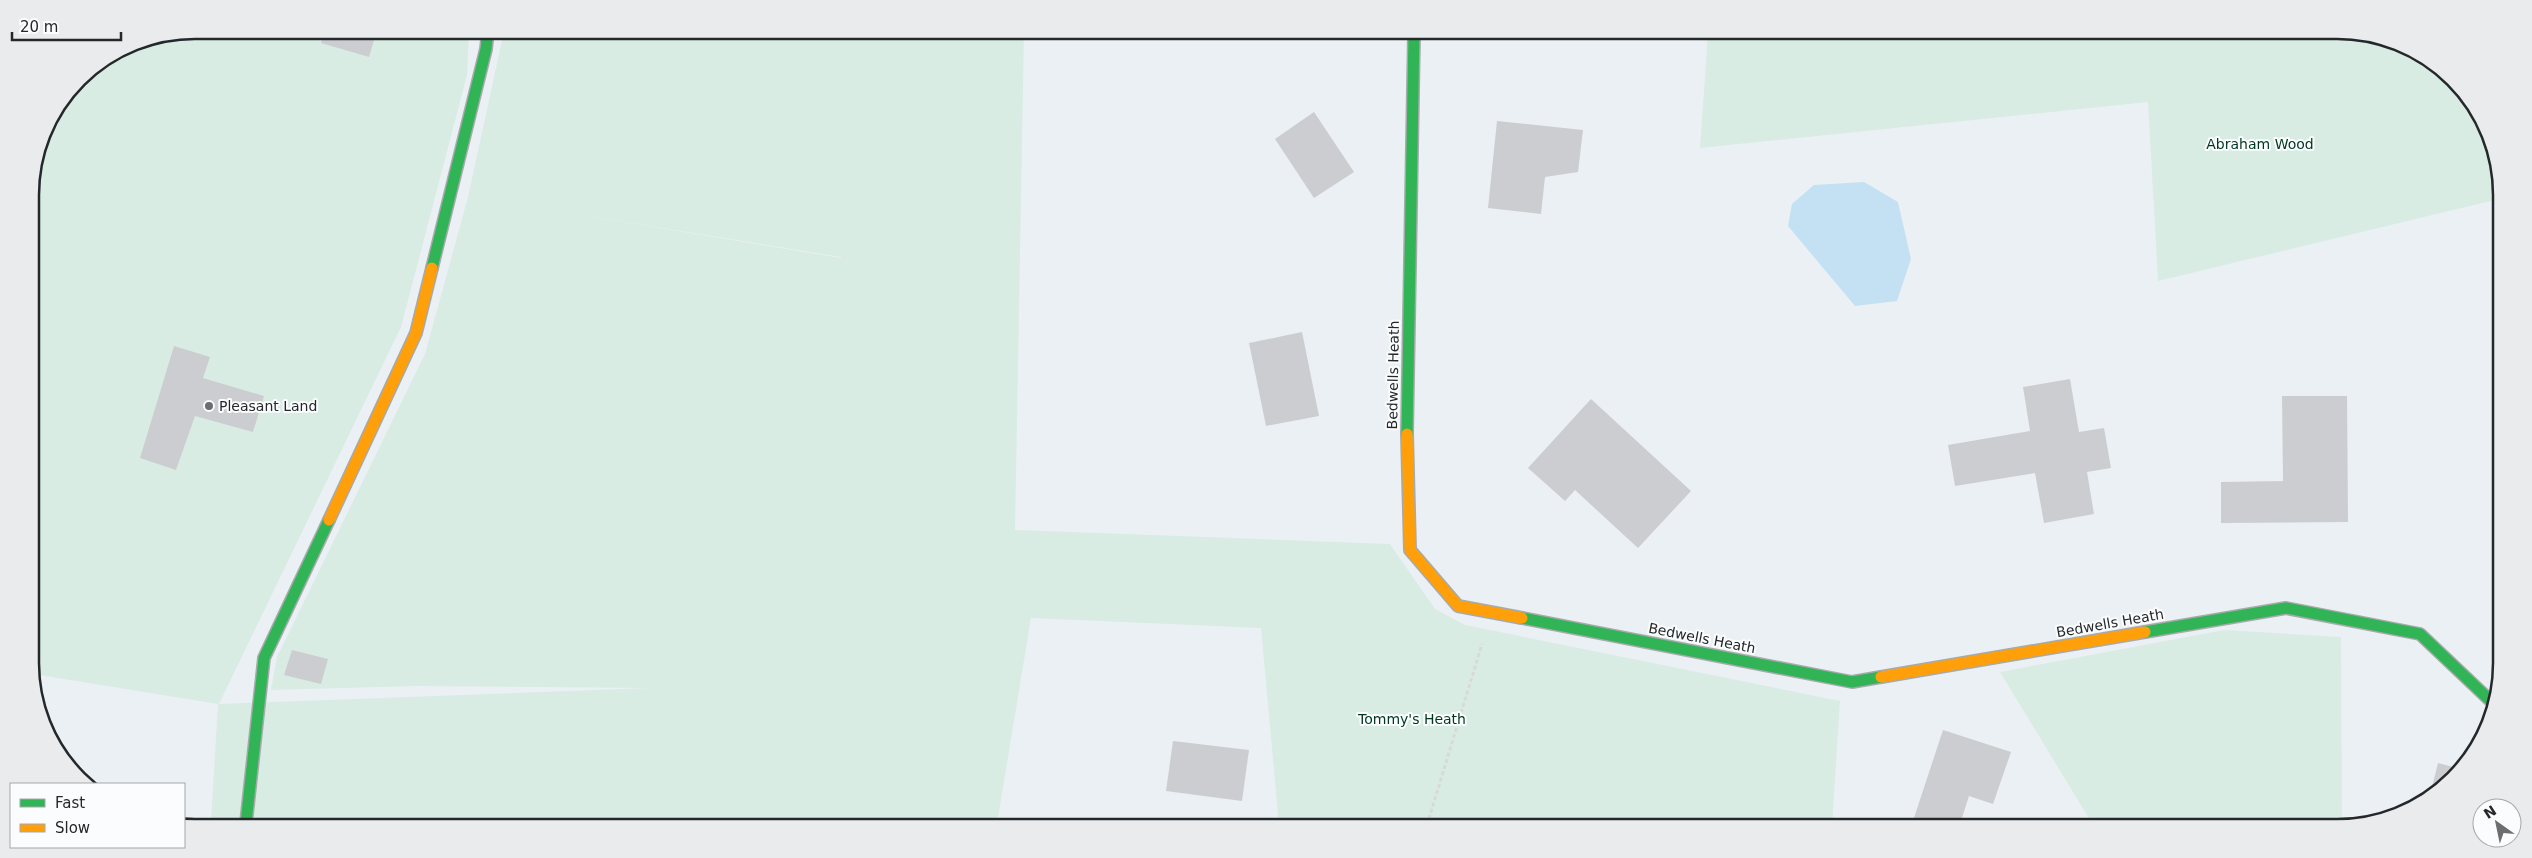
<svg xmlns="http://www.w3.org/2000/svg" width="2532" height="858" viewBox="0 0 2532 858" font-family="'DejaVu Sans',sans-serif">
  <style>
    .green { fill: #d8ece3; fill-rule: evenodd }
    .water { fill: #c4e1f3 }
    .building { fill: #cccdd0 }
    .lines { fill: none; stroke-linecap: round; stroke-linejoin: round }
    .fast-casing { stroke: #a6aaac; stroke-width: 14 }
    .slow-casing { stroke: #a6aaac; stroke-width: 14 }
    .path { stroke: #d8dada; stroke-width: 3; stroke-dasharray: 4 2.5; stroke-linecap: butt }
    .fast { stroke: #30b455; stroke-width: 11 }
    .slow { stroke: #ff9f0a; stroke-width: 11 }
    .poi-dot { fill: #6a6e71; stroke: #fafcfd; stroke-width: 2 }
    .labels { text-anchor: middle; stroke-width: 4; stroke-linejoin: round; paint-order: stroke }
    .park-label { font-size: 14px; fill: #003620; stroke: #fafcfd }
    .street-label { font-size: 14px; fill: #25282b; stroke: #fafcfd }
    .poi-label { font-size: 14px; fill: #25282b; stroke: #fafcfd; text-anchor: start }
    .rim { fill: none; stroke: #25282b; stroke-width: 2.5 }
  </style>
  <rect width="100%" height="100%" fill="#ebf0f4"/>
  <g class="green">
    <path d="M195,30L469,31L467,75L401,327L219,704L648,688L416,686L271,690L277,657L425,354L468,197L504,31L1024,32L1015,530L1390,544L1435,609L1465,625L1840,701L1832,826L1279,825L1261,628L1031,618L997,824L211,822L218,704L33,674L30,184L47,122L78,78L132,42ZM533,207L841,257V258Z"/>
    <path d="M1708,34L2380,36L2428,58L2461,86L2499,163V199L2158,281L2148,102L1700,148Z"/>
    <path d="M2224,630L2341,637L2342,828H2295L2291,823L2090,820L2000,672Z"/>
  </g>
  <path class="water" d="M1864,182L1898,202L1911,259L1897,301L1855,306L1788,226L1792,204L1814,185Z"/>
  <g class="building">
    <path d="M325,30H377L369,57L321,43Z"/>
    <path d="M1314,112L1354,172L1314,198L1275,139Z"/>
    <path d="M1497,121L1583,130L1578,172L1545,177L1541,214L1488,208Z"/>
    <path d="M1302,332L1319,416L1266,426L1249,343Z"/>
    <path d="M174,346L210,357L203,378L264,396L253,432L195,416L176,470L140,458Z"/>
    <path d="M2070,379L2079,432L2104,428L2111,468L2087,472L2094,514L2044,523L2035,473L1955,486L1948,445L2030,431L2023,387Z"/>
    <path d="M2282,396H2347L2348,522L2221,523V482L2283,481Z"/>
    <path d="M1591,399L1691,491L1638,548L1575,490L1565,501L1528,468Z"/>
    <path d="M292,650L328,659L321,684L284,675Z"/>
    <path d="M1943,730L2011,752L1993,804L1969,796L1959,827H1911Z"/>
    <path d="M1173,741L1249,750L1242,801L1166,791Z"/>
    <path d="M2438,763L2461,769L2438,794L2429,799Z"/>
  </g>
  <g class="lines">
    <g class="fast-casing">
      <g id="fast">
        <path d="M432,268L486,49L488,31"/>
        <path d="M1407,434L1414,33"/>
        <path d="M1522,618L1852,682L1881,677"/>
        <path d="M2145,632L2286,608L2420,634L2496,706"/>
        <path d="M246,823L264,658L329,520"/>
      </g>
    </g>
    <g class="slow-casing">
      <g id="slow">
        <path d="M1407,434L1410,550L1458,606L1522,618"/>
        <path d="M329,520L416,333L432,268"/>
        <path d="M1881,677L2145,632"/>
      </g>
    </g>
    <path class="path" d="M1427,825L1482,644"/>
    <use href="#fast" class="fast"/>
    <use href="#slow" class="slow"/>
  </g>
  <circle class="poi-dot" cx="209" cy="406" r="5"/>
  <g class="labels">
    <g class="park-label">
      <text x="2260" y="149">Abraham Wood</text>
      <text x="1412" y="724">Tommy's Heath</text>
    </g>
    <g class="street-label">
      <text transform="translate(1393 375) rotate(-89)" y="5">Bedwells Heath</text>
      <text transform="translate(2110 623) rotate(-10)" y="5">Bedwells Heath</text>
      <text transform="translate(1702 638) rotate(11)" y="5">Bedwells Heath</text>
    </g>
    <g class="poi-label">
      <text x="219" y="411">Pleasant Land</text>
    </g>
  </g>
  <path d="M0 0H2532V858H0ZM195 39H2337A156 156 0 0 1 2493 195V663A156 156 0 0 1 2337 819H195A156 156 0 0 1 39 663V195A156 156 0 0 1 195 39Z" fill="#e9ebec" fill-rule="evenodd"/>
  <path class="rim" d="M195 39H2337A156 156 0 0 1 2493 195V663A156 156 0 0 1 2337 819H195A156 156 0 0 1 39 663V195A156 156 0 0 1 195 39Z"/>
  <rect x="10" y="783" width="175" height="65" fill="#fafcfd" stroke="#a5a7a9"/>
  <rect x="20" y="799" width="25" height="8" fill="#30b455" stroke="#a5a7a9"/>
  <text x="55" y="808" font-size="15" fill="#25282b">Fast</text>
  <rect x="20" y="824" width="25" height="8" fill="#ff9f0a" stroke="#a5a7a9"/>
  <text x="55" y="833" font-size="15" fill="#25282b">Slow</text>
  <g transform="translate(2497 823) rotate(327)"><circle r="24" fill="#fafcfd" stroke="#a5a7a9"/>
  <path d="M0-4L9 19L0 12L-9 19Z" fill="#6a6e71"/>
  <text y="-8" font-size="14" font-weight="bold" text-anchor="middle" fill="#25282b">N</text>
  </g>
  <path d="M12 32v8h109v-8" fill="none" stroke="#25282b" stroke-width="2.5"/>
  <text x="20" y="32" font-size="15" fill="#25282b" stroke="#fafcfd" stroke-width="4" paint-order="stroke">20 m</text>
</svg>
